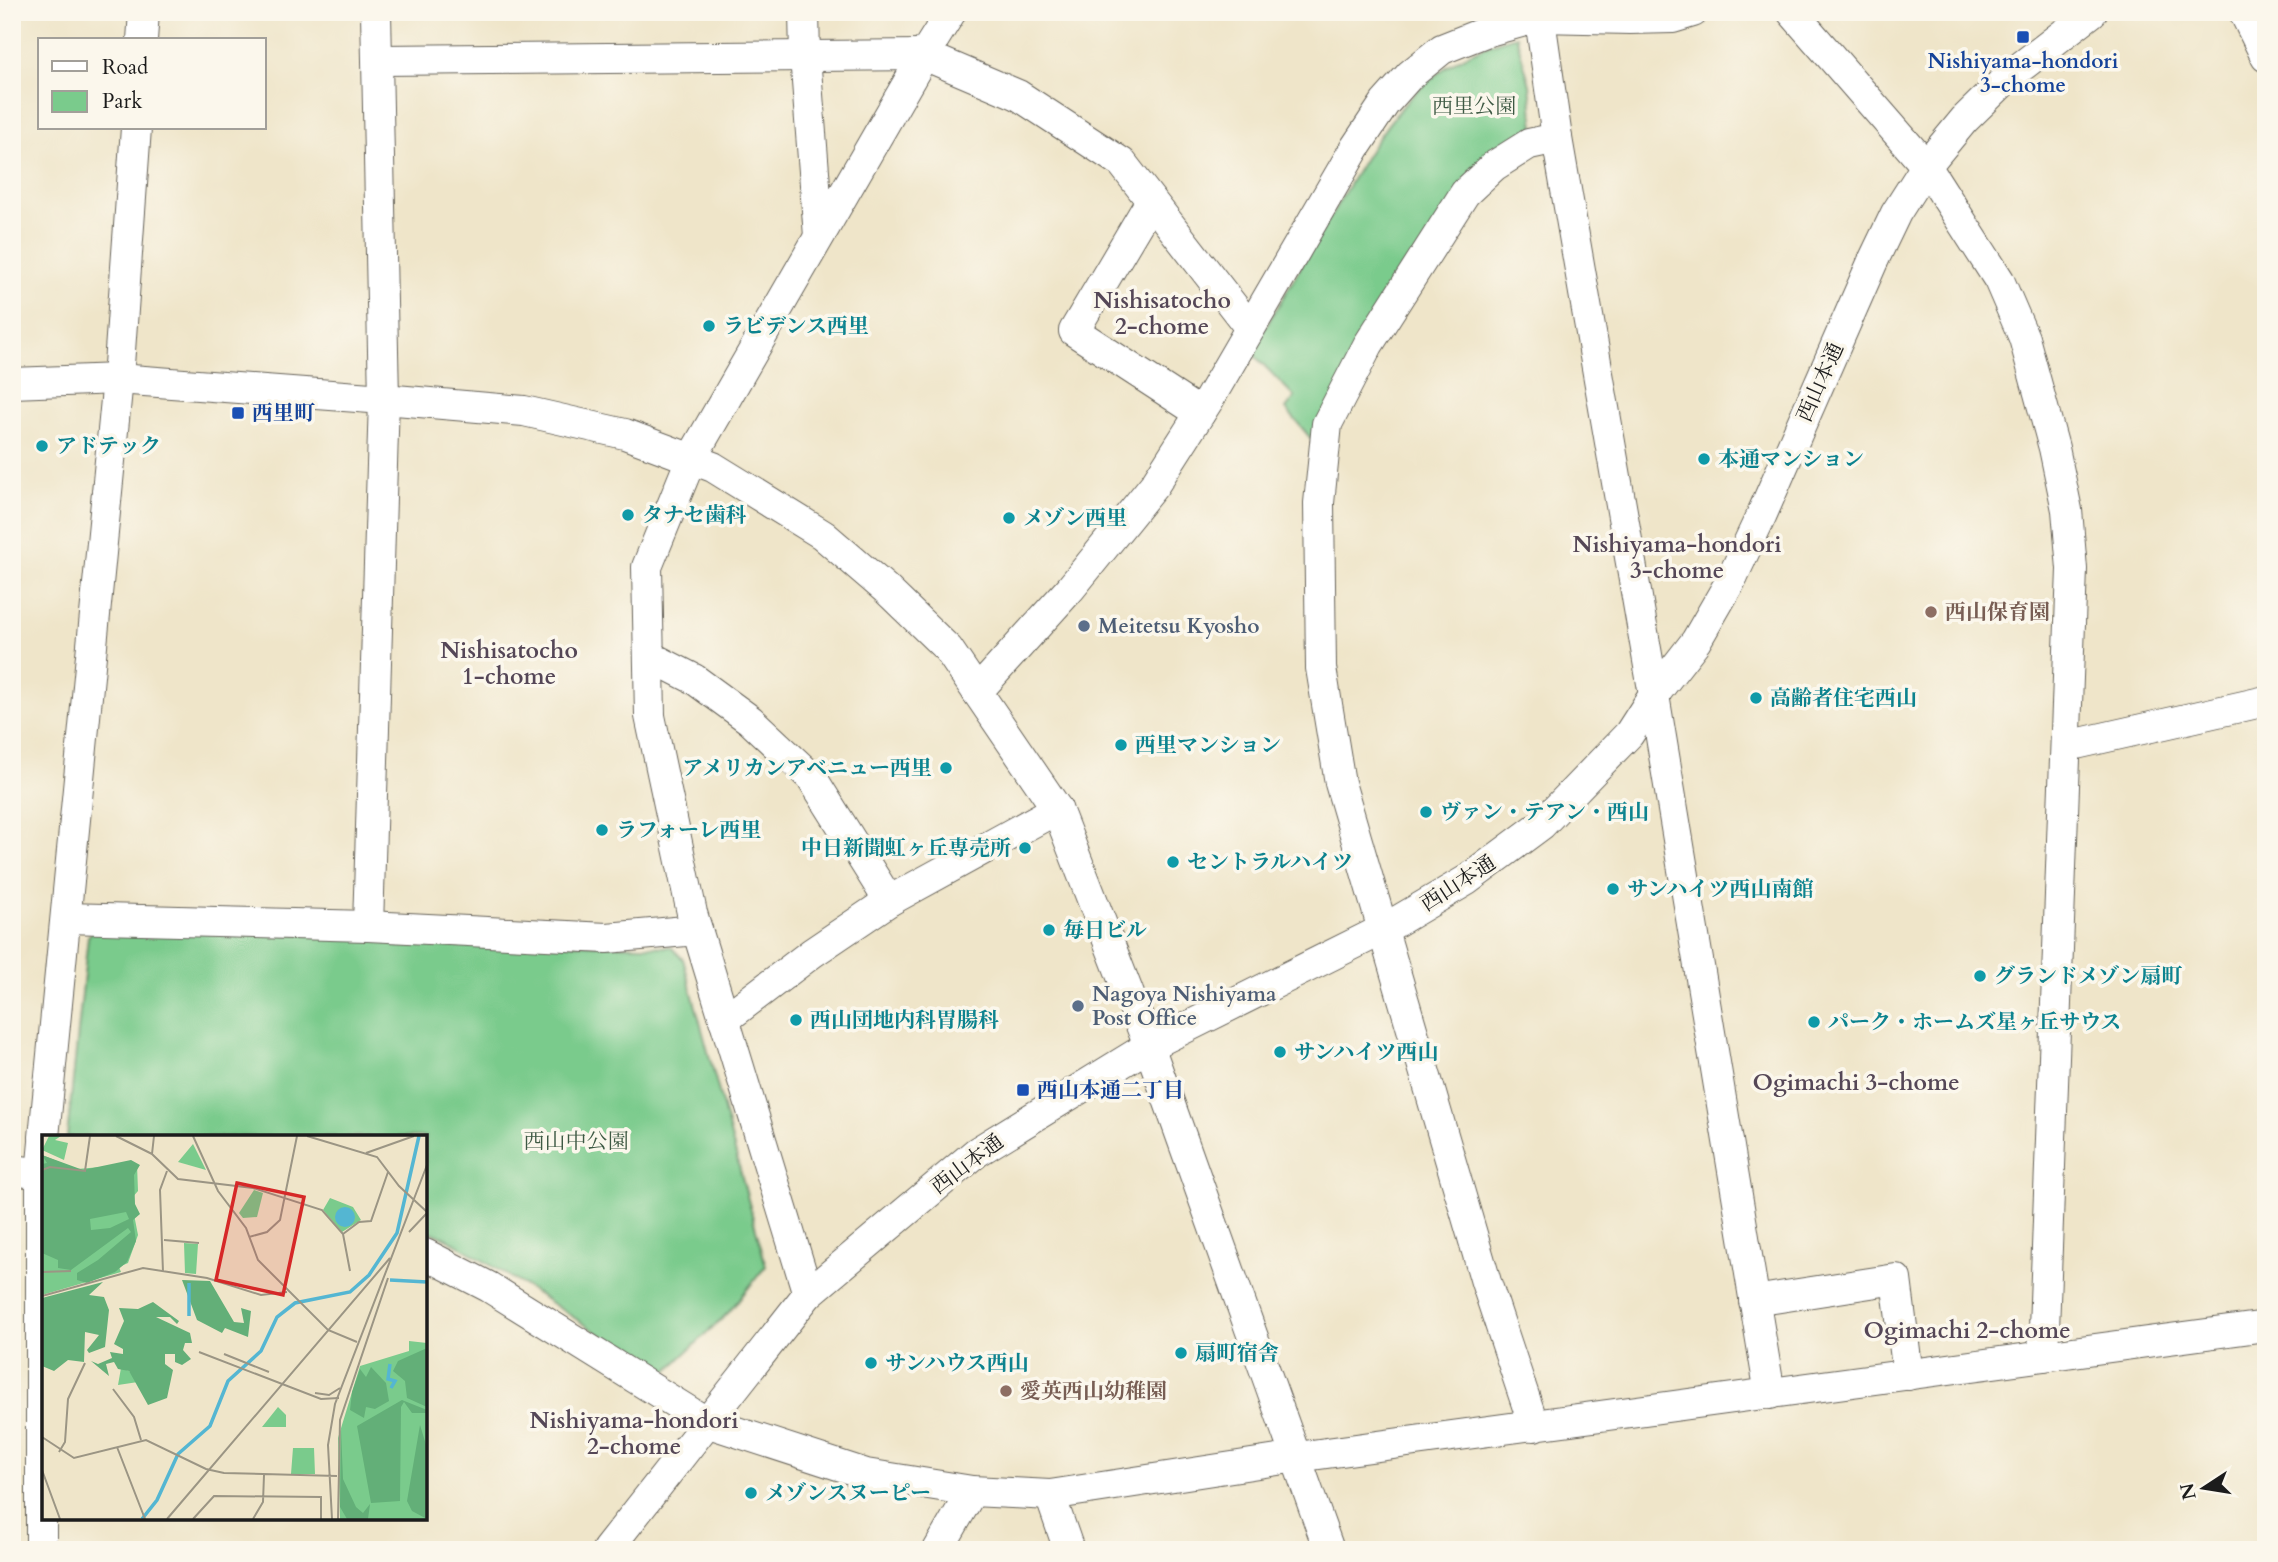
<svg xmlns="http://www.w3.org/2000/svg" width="2278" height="1562" viewBox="0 0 2278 1562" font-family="Cardo,'Noto Serif JP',serif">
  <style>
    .green { fill: #7acb8c; stroke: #4b7454; stroke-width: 2 }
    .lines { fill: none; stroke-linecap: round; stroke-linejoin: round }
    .minor-casing { stroke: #666259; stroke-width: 32 }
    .minor { stroke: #fff; stroke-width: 30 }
    .transit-dot { fill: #1a4fb4; stroke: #fbf7ec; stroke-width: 2.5 }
    .culture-dot { fill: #0f9aa8; stroke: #fbf7ec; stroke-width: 2.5 }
    .education-dot { fill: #8d6e63; stroke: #fbf7ec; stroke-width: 2.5 }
    .service-dot { fill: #5c6f8a; stroke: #fbf7ec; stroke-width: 2.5 }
    .labels { text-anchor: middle; stroke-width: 7; stroke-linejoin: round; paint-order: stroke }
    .transit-label { font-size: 21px; font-weight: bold; fill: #164399; stroke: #fbf7ec; text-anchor: start }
    .park-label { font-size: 21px; fill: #3d5943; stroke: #fbf7ec }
    .culture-label { font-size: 21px; font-weight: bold; fill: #0d838f; stroke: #fbf7ec; text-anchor: start }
    .street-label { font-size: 21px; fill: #1c1c1c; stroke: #fbf7ec }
    .education-label { font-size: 21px; font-weight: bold; fill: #785e54; stroke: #fbf7ec; text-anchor: start }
    .service-label { font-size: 21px; font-weight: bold; fill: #4e5e75; stroke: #fbf7ec; text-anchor: start }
    .neighbourhood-label { font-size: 23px; font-weight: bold; fill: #554757; stroke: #fbf7ec }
    .inset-river { fill: none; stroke: #54b6d2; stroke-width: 3.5 }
    .inset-road { fill: none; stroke: #9b9584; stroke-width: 2 }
    .view { fill: #d62828; fill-opacity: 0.15; stroke: #d62828; stroke-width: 3.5 }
    .inset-edge { fill: none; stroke: #1c1c1c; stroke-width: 3.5 }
  </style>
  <rect width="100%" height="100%" fill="#fbf7ec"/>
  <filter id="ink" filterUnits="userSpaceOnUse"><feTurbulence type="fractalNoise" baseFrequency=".0143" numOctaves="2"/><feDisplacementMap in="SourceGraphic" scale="14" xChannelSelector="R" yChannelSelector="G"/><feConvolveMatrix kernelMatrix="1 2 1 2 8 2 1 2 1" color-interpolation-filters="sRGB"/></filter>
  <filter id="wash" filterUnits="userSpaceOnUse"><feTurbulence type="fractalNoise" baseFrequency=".00686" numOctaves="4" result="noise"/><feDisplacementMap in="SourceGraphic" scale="28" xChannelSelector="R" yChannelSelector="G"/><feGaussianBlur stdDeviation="1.57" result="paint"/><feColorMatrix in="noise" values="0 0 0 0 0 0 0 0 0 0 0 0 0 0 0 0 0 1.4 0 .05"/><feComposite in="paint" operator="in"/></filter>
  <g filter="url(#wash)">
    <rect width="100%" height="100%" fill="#efe5c9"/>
    <g class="green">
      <path d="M1516,36L1530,85L1534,129L1521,135L1313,441L1286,409L1295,397L1251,352C1277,308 1303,263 1329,219C1378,135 1415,62 1516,36Z"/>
      <path d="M98,927L671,947L683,959L766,1266L729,1312L663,1375L528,1288L446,1238L425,1230V1137H67L88,936Z"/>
    </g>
  </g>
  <g filter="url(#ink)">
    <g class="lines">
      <g class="minor-casing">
        <g id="minor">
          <path d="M804,12L805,56L819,236"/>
          <path d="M1539,12L1557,138L1654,695L1770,1394"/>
          <path d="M1792,12L1926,166L1999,280L2024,338L2054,448L2067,510L2072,569L2043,1356"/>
          <path d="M2244,12L2266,57"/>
          <path d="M142,40L144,12"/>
          <path d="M379,60L924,55L1018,95L1122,163L1250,328"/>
          <path d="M1151,201L1074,331L1200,413"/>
          <path d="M12,383L118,379L384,399L524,411L625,434L713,467L823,535L887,590L948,649L1057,809L1149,1046L1329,1550"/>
          <path d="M649,656L694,679L750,720L812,778L889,901"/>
          <path d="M977,692L1070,589L1155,484L1208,401L1355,148L1385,103L1410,75L1442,49L1485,32L1539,17L1630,19L1673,18L1693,12"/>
          <path d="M2067,746L2266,701"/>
          <path d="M66,918L368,926L607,938L697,930"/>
          <path d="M368,926L384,399L376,12"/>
          <path d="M724,1020L812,953L889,901L1057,809"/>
          <path d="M44,1137L118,379L136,128"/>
          <path d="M12,1170L44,1174"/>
          <path d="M425,1254L489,1287L706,1422L866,1474L972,1491L1050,1495L1297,1457L2266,1326"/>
          <path d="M808,1294L692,913L650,716L647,567L691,459L924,55L951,12"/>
          <path d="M1754,1301L1896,1279L1908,1375"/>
          <path d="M1534,1426L1486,1282L1340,783L1321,668L1319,503L1327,424L1368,345L1465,193L1494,166L1529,144L1557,138"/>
          <path d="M1050,1495L1069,1550"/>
          <path d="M41,1550V1174L44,1142"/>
          <path d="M607,1550L808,1294L977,1152L1149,1046L1384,929L1467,880L1541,825L1629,734L1654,695L1696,641L1730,582L1762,514L1873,261L1896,213L1926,166L1964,120L2009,76L2092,12"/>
          <path d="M938,1550L972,1491"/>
        </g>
      </g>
      <use href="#minor" class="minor"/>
    </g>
  </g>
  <g class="transit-dot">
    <rect x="2016" y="30" width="14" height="14" rx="3.5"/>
    <rect x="231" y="406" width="14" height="14" rx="3.5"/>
    <rect x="1016" y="1083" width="14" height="14" rx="3.5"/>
  </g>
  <g class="culture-dot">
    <circle cx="709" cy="326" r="7"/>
    <circle cx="42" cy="446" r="7"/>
    <circle cx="1704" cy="459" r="7"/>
    <circle cx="628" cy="515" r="7"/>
    <circle cx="1009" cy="518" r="7"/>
    <circle cx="1756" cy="698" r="7"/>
    <circle cx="1121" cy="745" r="7"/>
    <circle cx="946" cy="768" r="7"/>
    <circle cx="1426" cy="812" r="7"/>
    <circle cx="602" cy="830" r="7"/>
    <circle cx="1025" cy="848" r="7"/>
    <circle cx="1173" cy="862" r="7"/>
    <circle cx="1613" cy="889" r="7"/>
    <circle cx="1049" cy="930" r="7"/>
    <circle cx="1980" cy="976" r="7"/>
    <circle cx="796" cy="1020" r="7"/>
    <circle cx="1814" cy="1022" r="7"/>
    <circle cx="1280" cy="1052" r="7"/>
    <circle cx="1181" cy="1353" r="7"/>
    <circle cx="871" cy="1363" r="7"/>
    <circle cx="751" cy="1493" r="7"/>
  </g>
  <g class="education-dot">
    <circle cx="1931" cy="612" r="7"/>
    <circle cx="1006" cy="1391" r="7"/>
  </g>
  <g class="service-dot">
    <circle cx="1084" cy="626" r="7"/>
    <circle cx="1078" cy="1006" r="7"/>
  </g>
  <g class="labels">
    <g class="transit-label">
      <text x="2023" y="68" text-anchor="middle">Nishiyama-hondori<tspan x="2023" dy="24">3-chome</tspan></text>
      <text x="252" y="420">西里町</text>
      <text x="1037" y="1097">西山本通二丁目</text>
    </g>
    <g class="park-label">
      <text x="1474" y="113">西里公園</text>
      <text x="576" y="1148">西山中公園</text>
    </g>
    <g class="culture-label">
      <text x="723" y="333">ラビデンス西里</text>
      <text x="56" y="453">アドテック</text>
      <text x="1718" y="466">本通マンション</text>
      <text x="642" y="522">タナセ歯科</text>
      <text x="1023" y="525">メゾン西里</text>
      <text x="1770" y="705">高齢者住宅西山</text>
      <text x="1135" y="752">西里マンション</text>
      <text x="932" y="775" text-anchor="end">アメリカンアベニュー西里</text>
      <text x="1440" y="819">ヴァン・テアン・西山</text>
      <text x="616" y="837">ラフォーレ西里</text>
      <text x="1011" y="855" text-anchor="end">中日新聞虹ヶ丘専売所</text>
      <text x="1187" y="869">セントラルハイツ</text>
      <text x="1627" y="896">サンハイツ西山南館</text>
      <text x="1063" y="937">毎日ビル</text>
      <text x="1994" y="983">グランドメゾン扇町</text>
      <text x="810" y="1027">西山団地内科胃腸科</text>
      <text x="1828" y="1029">パーク・ホームズ星ヶ丘サウス</text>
      <text x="1294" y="1059">サンハイツ西山</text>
      <text x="1195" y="1360">扇町宿舎</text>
      <text x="885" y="1370">サンハウス西山</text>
      <text x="765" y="1500">メゾンスヌーピー</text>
    </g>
    <g class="street-label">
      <text transform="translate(1820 382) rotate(-66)" y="7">西山本通</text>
      <text transform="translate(1458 883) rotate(-33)" y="7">西山本通</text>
      <text transform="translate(967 1164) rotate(-37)" y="7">西山本通</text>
    </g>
    <g class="education-label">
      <text x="1945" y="619">西山保育園</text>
      <text x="1020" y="1398">愛英西山幼稚園</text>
    </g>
    <g class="service-label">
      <text x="1098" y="633">Meitetsu Kyosho</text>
      <text x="1092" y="1001">Nagoya Nishiyama<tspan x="1092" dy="24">Post Office</tspan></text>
    </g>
    <g class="neighbourhood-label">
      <text x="1162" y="308">Nishisatocho<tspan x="1162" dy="26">2-chome</tspan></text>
      <text x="1677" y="552">Nishiyama-hondori<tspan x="1677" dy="26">3-chome</tspan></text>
      <text x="509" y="658">Nishisatocho<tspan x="509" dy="26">1-chome</tspan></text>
      <text x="1856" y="1090">Ogimachi 3-chome</text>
      <text x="1967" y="1338">Ogimachi 2-chome</text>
      <text x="634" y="1428">Nishiyama-hondori<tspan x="634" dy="26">2-chome</tspan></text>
    </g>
  </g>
  <g transform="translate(42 1135)">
    <rect width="385" height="385" fill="#efe5c9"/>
    <path d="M7,1H19L13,5L26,8L22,25L0,15ZM151,9L164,35L136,27ZM0,20L35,34L95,29L96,56L89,64L96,100L86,128L77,132L79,137L0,160ZM212,55L221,58L215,82L201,83L197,78ZM288,63L311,72L319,85L300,97L281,75ZM142,108L156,109L154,139L143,138ZM367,206L385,208V384H298L296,303L318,231L367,216ZM79,233L87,236L96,247L76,250ZM236,272L244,280V292H220ZM251,313H272L273,339H249Z" fill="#7acb8c"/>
    <path d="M0,20L41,35L89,25L98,30L92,40L93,69L98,79L91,85L94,106L85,127L73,137L45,148L35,145V138L56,125L89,97L86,93L29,135L16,133V125L0,118V29L5,28ZM84,77L87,84L68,93L49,95L48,84ZM140,145L168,146L192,187L202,188L199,173L209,176L206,202L183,193L180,198L155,185ZM61,147L47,160L62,162L67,175L63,212L47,218L45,215L57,200L43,197L42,227L26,225L12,236L0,231V163ZM111,167L137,186L135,189L128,182H114L148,198L150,208H143L141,215L149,224L140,230L133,227V219H123V229L131,235L125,263L106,270L87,236L76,234L72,227L64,229L67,241L49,226L56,229L70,223L68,217L81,219V214L72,209L82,186L77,173L96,174ZM385,213V272L365,263L363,246L351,236L356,226ZM329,232L344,248L347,266L333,274L324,272L322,283L308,275L310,257L318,234L324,242ZM360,265L385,275V278H370L362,267L359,272L358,366L329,368L315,291ZM378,290L385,313V384L370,376L365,366ZM299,295L301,344L314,372L321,378L328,369L326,384H305L298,372Z" fill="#63af78" fill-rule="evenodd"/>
    <path d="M293 82a10 10 0 1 1 20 0a10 10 0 1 1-20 0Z" fill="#54b6d2"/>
    <path class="inset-river" d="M348,145L385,147M147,181V148M348,229L346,244L353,246L349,253M100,384L115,365L136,319L168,291L186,246L219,216L235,182L253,168L308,157L327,140L355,98L377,1"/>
    <path class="inset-road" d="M74,1L110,19M112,1L110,19L136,44L211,53L280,75L301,99L308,136M151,1L176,56L204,93L216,125L286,195L315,207M265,1L335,22L357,51L385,77M324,18L372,1M0,35L8,32L43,36L48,1M367,97L385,78M301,99L317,87L329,86L346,37M207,102L225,97L238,85L255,1M122,105L157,108M0,137L29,136M121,137L118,55L125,36M0,161L101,133L165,143L219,160L245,157M157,217L279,264L297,263M182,219L227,237M71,254L92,282L99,305M273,258L287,260L298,253M0,302L32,323L104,305L164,334L182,338L295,341M75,312L103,384M17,317L23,307L26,264L43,228M0,335L18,384M125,384L348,123M151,384L172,361L279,362V384M211,384L221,367L222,340M290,384L286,310L293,269L385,30M296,384L298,285L346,143"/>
    <path class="view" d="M195,48L262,62L241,160L174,145Z"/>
    <rect width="385" height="385" class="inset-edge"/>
  </g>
  <rect width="2278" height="1562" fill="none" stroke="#fbf7ec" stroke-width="42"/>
  <rect x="38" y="38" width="228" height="91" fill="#fbf7ec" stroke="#a29f99" stroke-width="2"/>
  <rect x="52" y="61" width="35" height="10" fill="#ffffff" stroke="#a29f99" stroke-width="2"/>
  <text x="102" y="74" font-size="21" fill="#1c1c1c">Road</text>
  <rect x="52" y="91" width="35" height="21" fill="#7acb8c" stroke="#a29f99" stroke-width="2"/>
  <text x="102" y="108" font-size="21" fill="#1c1c1c">Park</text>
  <g transform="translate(2204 1488) rotate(258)" stroke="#fbf7ec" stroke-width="5" paint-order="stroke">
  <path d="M0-5L12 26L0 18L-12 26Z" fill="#1c1c1c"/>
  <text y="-10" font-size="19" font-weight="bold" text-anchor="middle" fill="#1c1c1c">N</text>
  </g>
</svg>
